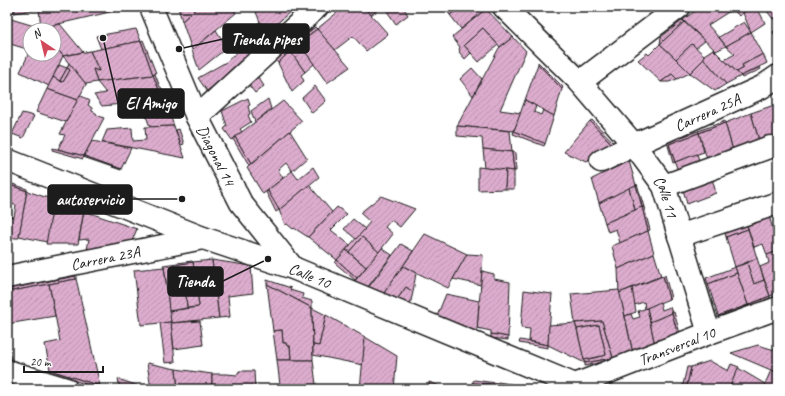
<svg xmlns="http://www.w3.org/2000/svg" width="785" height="396" viewBox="0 0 785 396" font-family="Caveat,sans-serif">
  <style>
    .building { fill: url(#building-hatch); stroke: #1c1c1c }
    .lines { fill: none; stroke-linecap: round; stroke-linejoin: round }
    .street-casing { stroke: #1c1c1c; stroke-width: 25 }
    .street { stroke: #fff; stroke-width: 22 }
    .labels { text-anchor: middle; stroke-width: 3.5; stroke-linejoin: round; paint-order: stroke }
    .street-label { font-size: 16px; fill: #1c1c1c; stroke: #fff }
    .leader { fill: none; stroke: #1c1c1c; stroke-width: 1.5 }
    .callout-dot { fill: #1c1c1c; stroke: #fff; stroke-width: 1.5 }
    .callout { fill: #1c1c1c; stroke: #1c1c1c; stroke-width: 1.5 }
    .callout-label { font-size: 17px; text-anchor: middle; font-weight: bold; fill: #fff }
  </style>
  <defs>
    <pattern id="building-hatch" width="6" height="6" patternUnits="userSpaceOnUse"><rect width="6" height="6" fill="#dcaccd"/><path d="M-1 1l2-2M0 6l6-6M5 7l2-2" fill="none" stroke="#bc93af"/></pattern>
  </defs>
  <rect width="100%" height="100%" fill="#fff"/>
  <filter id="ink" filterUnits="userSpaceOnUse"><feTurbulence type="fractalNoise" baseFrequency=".025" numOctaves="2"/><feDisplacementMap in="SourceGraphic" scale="8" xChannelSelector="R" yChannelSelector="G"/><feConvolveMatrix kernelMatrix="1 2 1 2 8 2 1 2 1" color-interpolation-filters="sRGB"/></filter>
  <g filter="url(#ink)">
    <g class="building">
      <path d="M7,7H16L14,12L7,9Z"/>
      <path d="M16,7H127V8L41,28L39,9L14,13Z"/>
      <path d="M178,7H198L182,21Z"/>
      <path d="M198,7H233L236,13L192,50L182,21Z"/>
      <path d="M254,7H289L292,10L270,30L260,22Z"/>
      <path d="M344,7H364L388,34L366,51L353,36L335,50L317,29Z"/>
      <path d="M364,7H382L371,15Z"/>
      <path d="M384,7H403L408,15L396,24Z"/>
      <path d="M444,7H460L450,15Z"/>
      <path d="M460,7H484L486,9L461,29L450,15Z"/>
      <path d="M700,7H731L733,9L708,25L726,46L716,51L683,20Z"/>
      <path d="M731,7H738L743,13L739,16Z"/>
      <path d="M738,7H752L743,13Z"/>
      <path d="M752,7H757L765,23L751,32L743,13Z"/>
      <path d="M773,7H778V17L773,19L767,11Z"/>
      <path d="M486,9L513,37L500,47L483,28L464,45L471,53L465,59L459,52L460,51L459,49L460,47L452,37Z"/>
      <path d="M11,19L41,28L40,30H30V50L7,43V27Z"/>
      <path d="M683,20L684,22L660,44L661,37Z"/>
      <path d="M260,22L276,36L207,91L198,78L226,62L251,40L245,33Z"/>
      <path d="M684,22L705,41L696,48L692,44L676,59L660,44Z"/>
      <path d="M744,22L751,32L726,46L719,37Z"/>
      <path d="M60,24L83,52L63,56L54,45V30H42L41,28Z"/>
      <path d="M315,27L317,29L314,31L299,43L297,41Z"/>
      <path d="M483,28L498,45L479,62L464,45Z"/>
      <path d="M778,28V39L773,32Z"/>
      <path d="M136,29L141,41L101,49L96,36Z"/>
      <path d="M238,29L243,35L199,70L192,50L216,30L223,41Z"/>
      <path d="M317,29L350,67L327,83L299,43Z"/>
      <path d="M751,32L763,54L742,65L744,68L737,72L724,60L735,54L726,46Z"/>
      <path d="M513,37L526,51L500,110L521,113L514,131L457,126L499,48Z"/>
      <path d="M143,40L156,73L155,74L153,75L141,41Z"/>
      <path d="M141,41L153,75L97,82L93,69L99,71L90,51Z"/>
      <path d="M299,43L314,64L305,72L290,51Z"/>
      <path d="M660,44L676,59L690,73L677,79L672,74L661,82L638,60L647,53L649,55Z"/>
      <path d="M692,44L704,55V59L690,73L676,59Z"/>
      <path d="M54,45L63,56L49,86L20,72L30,51V54H54Z"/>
      <path d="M289,48L290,51L278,63L276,60Z"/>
      <path d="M713,49L724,60L741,76L726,84L704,59V55Z"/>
      <path d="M90,51L99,71L93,69L97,82L86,84L63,56Z"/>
      <path d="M290,51L305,72L301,75L304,81L292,92L278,63Z"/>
      <path d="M763,54L767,63L741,76L737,72L744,68L742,65Z"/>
      <path d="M704,59L726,84L715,91L690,73Z"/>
      <path d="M538,62L563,87L562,89L538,64Z"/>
      <path d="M69,63L86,84L78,100L47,89L53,77L63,82L70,70L67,68Z"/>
      <path d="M538,64L562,89L554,116L525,100Z"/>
      <path d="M59,65L67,68L60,81L53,77Z"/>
      <path d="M760,67L761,69L742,78L741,76Z"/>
      <path d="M67,68L70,70L63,82L60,81Z"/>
      <path d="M472,68L482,79L473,96L460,79Z"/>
      <path d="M155,74L160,87H161L166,99L163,100L153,75Z"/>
      <path d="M672,74L677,79L669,82H661Z"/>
      <path d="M153,75L163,100L102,106L94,95L106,93L97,82Z"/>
      <path d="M258,77L264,86L255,93L248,84Z"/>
      <path d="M315,86L326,101L312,113L302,98Z"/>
      <path d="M47,89L78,100L66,122L36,112Z"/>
      <path d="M80,95L90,101L88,105L92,108V111L96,113L97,115L104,118L84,156L58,149L65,135L60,134Z"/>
      <path d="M248,98L250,105L248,106L250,114L248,115L251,122L240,129L242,132L232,140L224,129L227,126L222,111Z"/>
      <path d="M268,99L271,109L255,122L251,111Z"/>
      <path d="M525,100L536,106L534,112L541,115L543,110L554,116L545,144L514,131Z"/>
      <path d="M283,101L302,121L251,164L235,137Z"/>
      <path d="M777,104L778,107V137L760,144L751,113Z"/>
      <path d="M22,113L34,116L23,138L12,134Z"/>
      <path d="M751,113L762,151L736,161L725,123Z"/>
      <path d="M170,115L174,126L150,127L146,116Z"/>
      <path d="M592,120L614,143L612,144L590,121Z"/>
      <path d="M590,121L612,144L586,162L564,152Z"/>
      <path d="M725,121V123L699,133L698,131Z"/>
      <path d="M725,123L736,161L707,159L699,133Z"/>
      <path d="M174,126L185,158L102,142L107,130L132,128L133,141L146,140L145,127Z"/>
      <path d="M457,126L510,131L512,152L483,149L482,138L457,136Z"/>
      <path d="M179,129L184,144L181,145L176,130Z"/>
      <path d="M290,131L307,158L292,171L286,163L278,170L283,178L263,194L247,168Z"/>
      <path d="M514,131L544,143L545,144L544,146L513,134Z"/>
      <path d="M698,131L699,133L669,144L675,162L673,163L667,142Z"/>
      <path d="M699,133L704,152L675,162L669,144Z"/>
      <path d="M235,137L251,164L249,166L233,139Z"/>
      <path d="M92,141L131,148L121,169L84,156Z"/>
      <path d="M53,148L84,156L83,157V159L52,150Z"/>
      <path d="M483,149L512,152L514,171L485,168Z"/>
      <path d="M512,152H515L516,171H514Z"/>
      <path d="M697,154L699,162L681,182L675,162Z"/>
      <path d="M84,156L111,166L121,169V170L83,157Z"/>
      <path d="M629,161L636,185L599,203L592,179Z"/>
      <path d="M313,167L319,177L279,210L273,202L268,191V190L292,171L298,179Z"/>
      <path d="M478,167L506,170L505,189L478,190Z"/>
      <path d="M506,170L514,171V189H505Z"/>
      <path d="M710,171L716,193L687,204L681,182Z"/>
      <path d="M7,182L27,189V191L7,184Z"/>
      <path d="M7,184L27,191L19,238H7V216L14,217L16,205L7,204Z"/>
      <path d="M637,184L644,207H642L636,185Z"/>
      <path d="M309,185L332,212L308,237L294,228L293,229L287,224L285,225L279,210Z"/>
      <path d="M636,185L642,207L635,210L629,188Z"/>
      <path d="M629,188L635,210L605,223L599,203Z"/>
      <path d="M27,191L54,200L47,242L19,236Z"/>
      <path d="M268,191L279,210L276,212L266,192Z"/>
      <path d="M381,196L415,209L400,227L391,220L385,227L393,234L379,252L362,237L349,252L346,250L370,222L360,213Z"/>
      <path d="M54,200L84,211L78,244H46Z"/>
      <path d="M337,207L347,214L331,230L350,245L337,260L308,237Z"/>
      <path d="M642,207H644L650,230L648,231Z"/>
      <path d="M642,207L648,231L620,243L616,229L608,232L605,223Z"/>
      <path d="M84,211L137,229L131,243L87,250L89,239L79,240Z"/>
      <path d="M769,216L778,245V251L767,255L763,244L754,247L747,225Z"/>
      <path d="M353,219L365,229L356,239L344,229Z"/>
      <path d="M747,225L748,229L726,237L725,233Z"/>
      <path d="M748,229L757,258L735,267L726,237Z"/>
      <path d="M648,231L654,253L618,269L612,246Z"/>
      <path d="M425,234L467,254L448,288L403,266Z"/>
      <path d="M362,237L379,252L366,267L349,252Z"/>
      <path d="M401,244L413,251L403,266L381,297L368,288Z"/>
      <path d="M382,248L392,255L367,288L354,282Z"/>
      <path d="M346,250L366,267L357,278L337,260Z"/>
      <path d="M778,251V293L770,296L760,267L769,263L767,255Z"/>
      <path d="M654,253L661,276L619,293L618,269Z"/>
      <path d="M467,254L483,255L481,285L453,279Z"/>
      <path d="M757,258L764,280L754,284L747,263Z"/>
      <path d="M212,260L219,318L171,323L169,311L198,307L199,306L193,262Z"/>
      <path d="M212,260L251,266L253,293L228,296L230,317L219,318Z"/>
      <path d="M337,260L357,278L355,280L335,263Z"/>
      <path d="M192,261L193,262L190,263L164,267L163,265Z"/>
      <path d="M193,262L199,306L198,307L187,308L185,284L167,288L164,267Z"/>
      <path d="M747,263L754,284L764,280L770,296L748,305L735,267Z"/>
      <path d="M403,266L416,273L413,292L406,287L393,305L381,297Z"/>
      <path d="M164,267L171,322L141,325L134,270Z"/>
      <path d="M735,267L737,273L708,284L706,278Z"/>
      <path d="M482,271L494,274V279L510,282L508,337L491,334V331L477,328Z"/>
      <path d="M737,273L748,305L718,316L708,284Z"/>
      <path d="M665,275L671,298L669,299L663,276Z"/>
      <path d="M76,276V279L7,292V289Z"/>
      <path d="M663,276L669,299L645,309L644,302L634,305L632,288Z"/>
      <path d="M76,279L78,287L100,386L50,370L45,344L60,341L49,284Z"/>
      <path d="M267,280L291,288L290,290L303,294L302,298L312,301V308L267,284Z"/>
      <path d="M49,284L55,316L7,324V292Z"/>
      <path d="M185,284L187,308L169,311L167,288Z"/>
      <path d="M267,284L312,308L313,360H291L290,346H287L286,343H283L282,330L273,331Z"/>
      <path d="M406,287L413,292L411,301L406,313L393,305Z"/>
      <path d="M632,288L636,312L625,316L619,293Z"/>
      <path d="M524,290L552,294L548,345L529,341L530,329L521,328Z"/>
      <path d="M619,290L633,353L613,358L602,321L575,323L571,294Z"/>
      <path d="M446,294L479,301L477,332L435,321Z"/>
      <path d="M770,296V298L765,300L766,302L755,306L754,304L748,306V305Z"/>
      <path d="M660,302L662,310L670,307L672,313L650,322L647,308Z"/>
      <path d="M748,305V306L719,318L718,316Z"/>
      <path d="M312,308L326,315L319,346L313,345Z"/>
      <path d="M647,308L655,345L633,353L625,316L631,314L633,319L640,317L638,311Z"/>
      <path d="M674,312L681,337L678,336L672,313Z"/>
      <path d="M672,313L678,336L655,345L650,322Z"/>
      <path d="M326,315L365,337L363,365L313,355V345L319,346Z"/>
      <path d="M200,321L203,345L174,349L171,323Z"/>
      <path d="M602,321L613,358L585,363L584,360L606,355L599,325L577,329L575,323Z"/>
      <path d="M171,322L175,362L165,363L160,323Z"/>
      <path d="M575,323L577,329L585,363L548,345L549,325Z"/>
      <path d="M599,325L606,355L584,360L577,329Z"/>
      <path d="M282,330L283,343H286L287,346H290L291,360H277L273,331Z"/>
      <path d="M7,334L11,359L7,357Z"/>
      <path d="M491,334L508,337V340L491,338Z"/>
      <path d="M365,337L397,356L394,389H360Z"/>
      <path d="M520,340L548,345V348L519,343Z"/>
      <path d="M758,345L778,351V373L731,353Z"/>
      <path d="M607,359L608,361L585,366V363Z"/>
      <path d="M277,360H313L316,385H280Z"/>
      <path d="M710,361L728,371L731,364L739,367L729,389H686L691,367Z"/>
      <path d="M147,363L176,369L178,389H151Z"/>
      <path d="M687,367H691L686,389H682Z"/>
      <path d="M738,368L765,384L763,389H729Z"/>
      <path d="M176,369L212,374V389H178Z"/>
      <path d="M50,370L100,386L101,389L50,373Z"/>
      <path d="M771,370L778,373L777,378L778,379V385L777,387L778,388V389H763Z"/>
      <path d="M239,371H254L255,389H212V374H227L237,375Z"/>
      <path d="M118,379L147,389H120Z"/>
      <path d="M474,380L488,382L498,383L496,385L472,383Z"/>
      <path d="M429,382L432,383L446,389H429Z"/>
      <path d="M498,382L528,387L530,388V389L516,388L496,385Z"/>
      <path d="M472,383L488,384L496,385L495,389H469Z"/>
      <path d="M496,385L516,388L524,389H495Z"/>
    </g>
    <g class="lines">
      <g class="street-casing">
        <g id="street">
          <path id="s1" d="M151,7L197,117L241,203L293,268"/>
          <path id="s2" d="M504,7L580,82L634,145L664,186L709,333"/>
          <path d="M580,82L679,7"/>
          <path d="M197,117L317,7"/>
          <path id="s3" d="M7,160L203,238L293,268L575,385L588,389"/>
          <path id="s4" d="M601,161L634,145L762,87L778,76"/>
          <path d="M664,186L770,147"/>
          <path d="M679,236L778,203"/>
          <path id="s5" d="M7,277L203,238"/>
          <path d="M7,371L66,389"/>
          <path id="s6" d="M575,385L709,333L778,308"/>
        </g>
      </g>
      <use href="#street" class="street"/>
    </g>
  </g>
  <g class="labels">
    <g class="street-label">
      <text dy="6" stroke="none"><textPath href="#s4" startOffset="117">Carrera 25A</textPath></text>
      <text dy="6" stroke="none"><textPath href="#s1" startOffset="162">Diagonal 14</textPath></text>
      <text dy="6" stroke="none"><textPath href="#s2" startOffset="251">Calle 11</textPath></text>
      <text dy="6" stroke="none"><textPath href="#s5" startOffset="100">Carrera 23A</textPath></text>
      <text dy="6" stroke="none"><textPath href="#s3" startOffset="324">Calle 10</textPath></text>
      <text dy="6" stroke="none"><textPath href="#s6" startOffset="109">Transversal 10</textPath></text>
    </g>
  </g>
  <path class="leader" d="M179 49L223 39M103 38L118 103M182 199L132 199M268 259L223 281"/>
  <g class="callout-dot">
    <circle cx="179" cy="49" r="4"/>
    <circle cx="103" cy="38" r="4"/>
    <circle cx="182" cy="199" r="4"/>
    <circle cx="268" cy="259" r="4"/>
  </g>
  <g class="callout">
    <rect x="223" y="24" width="86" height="29" rx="4"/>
    <rect x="118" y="89" width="66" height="29" rx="4"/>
    <rect x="48" y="185" width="84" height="29" rx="4"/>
    <rect x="168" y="267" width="55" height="29" rx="4"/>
  </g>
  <g class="callout-label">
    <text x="266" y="45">Tienda pipes</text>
    <text x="151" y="109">El Amigo</text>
    <text x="90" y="205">autoservicio</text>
    <text x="195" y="287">Tienda</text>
  </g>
  <rect width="785" height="396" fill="none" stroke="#fff" stroke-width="24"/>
  <rect x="12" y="12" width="761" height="372" fill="none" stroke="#1c1c1c" stroke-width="1.5" filter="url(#ink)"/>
  <g transform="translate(42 42) rotate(325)"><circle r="19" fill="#ffffff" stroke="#a4a4a4"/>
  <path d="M0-3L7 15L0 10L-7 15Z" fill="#d1495b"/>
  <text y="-6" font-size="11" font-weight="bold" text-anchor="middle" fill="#1c1c1c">N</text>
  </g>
  <path d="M24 366v6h79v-6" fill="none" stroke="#1c1c1c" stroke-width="2"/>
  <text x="30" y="366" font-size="12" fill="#1c1c1c" stroke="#ffffff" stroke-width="3" paint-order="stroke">20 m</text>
</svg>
